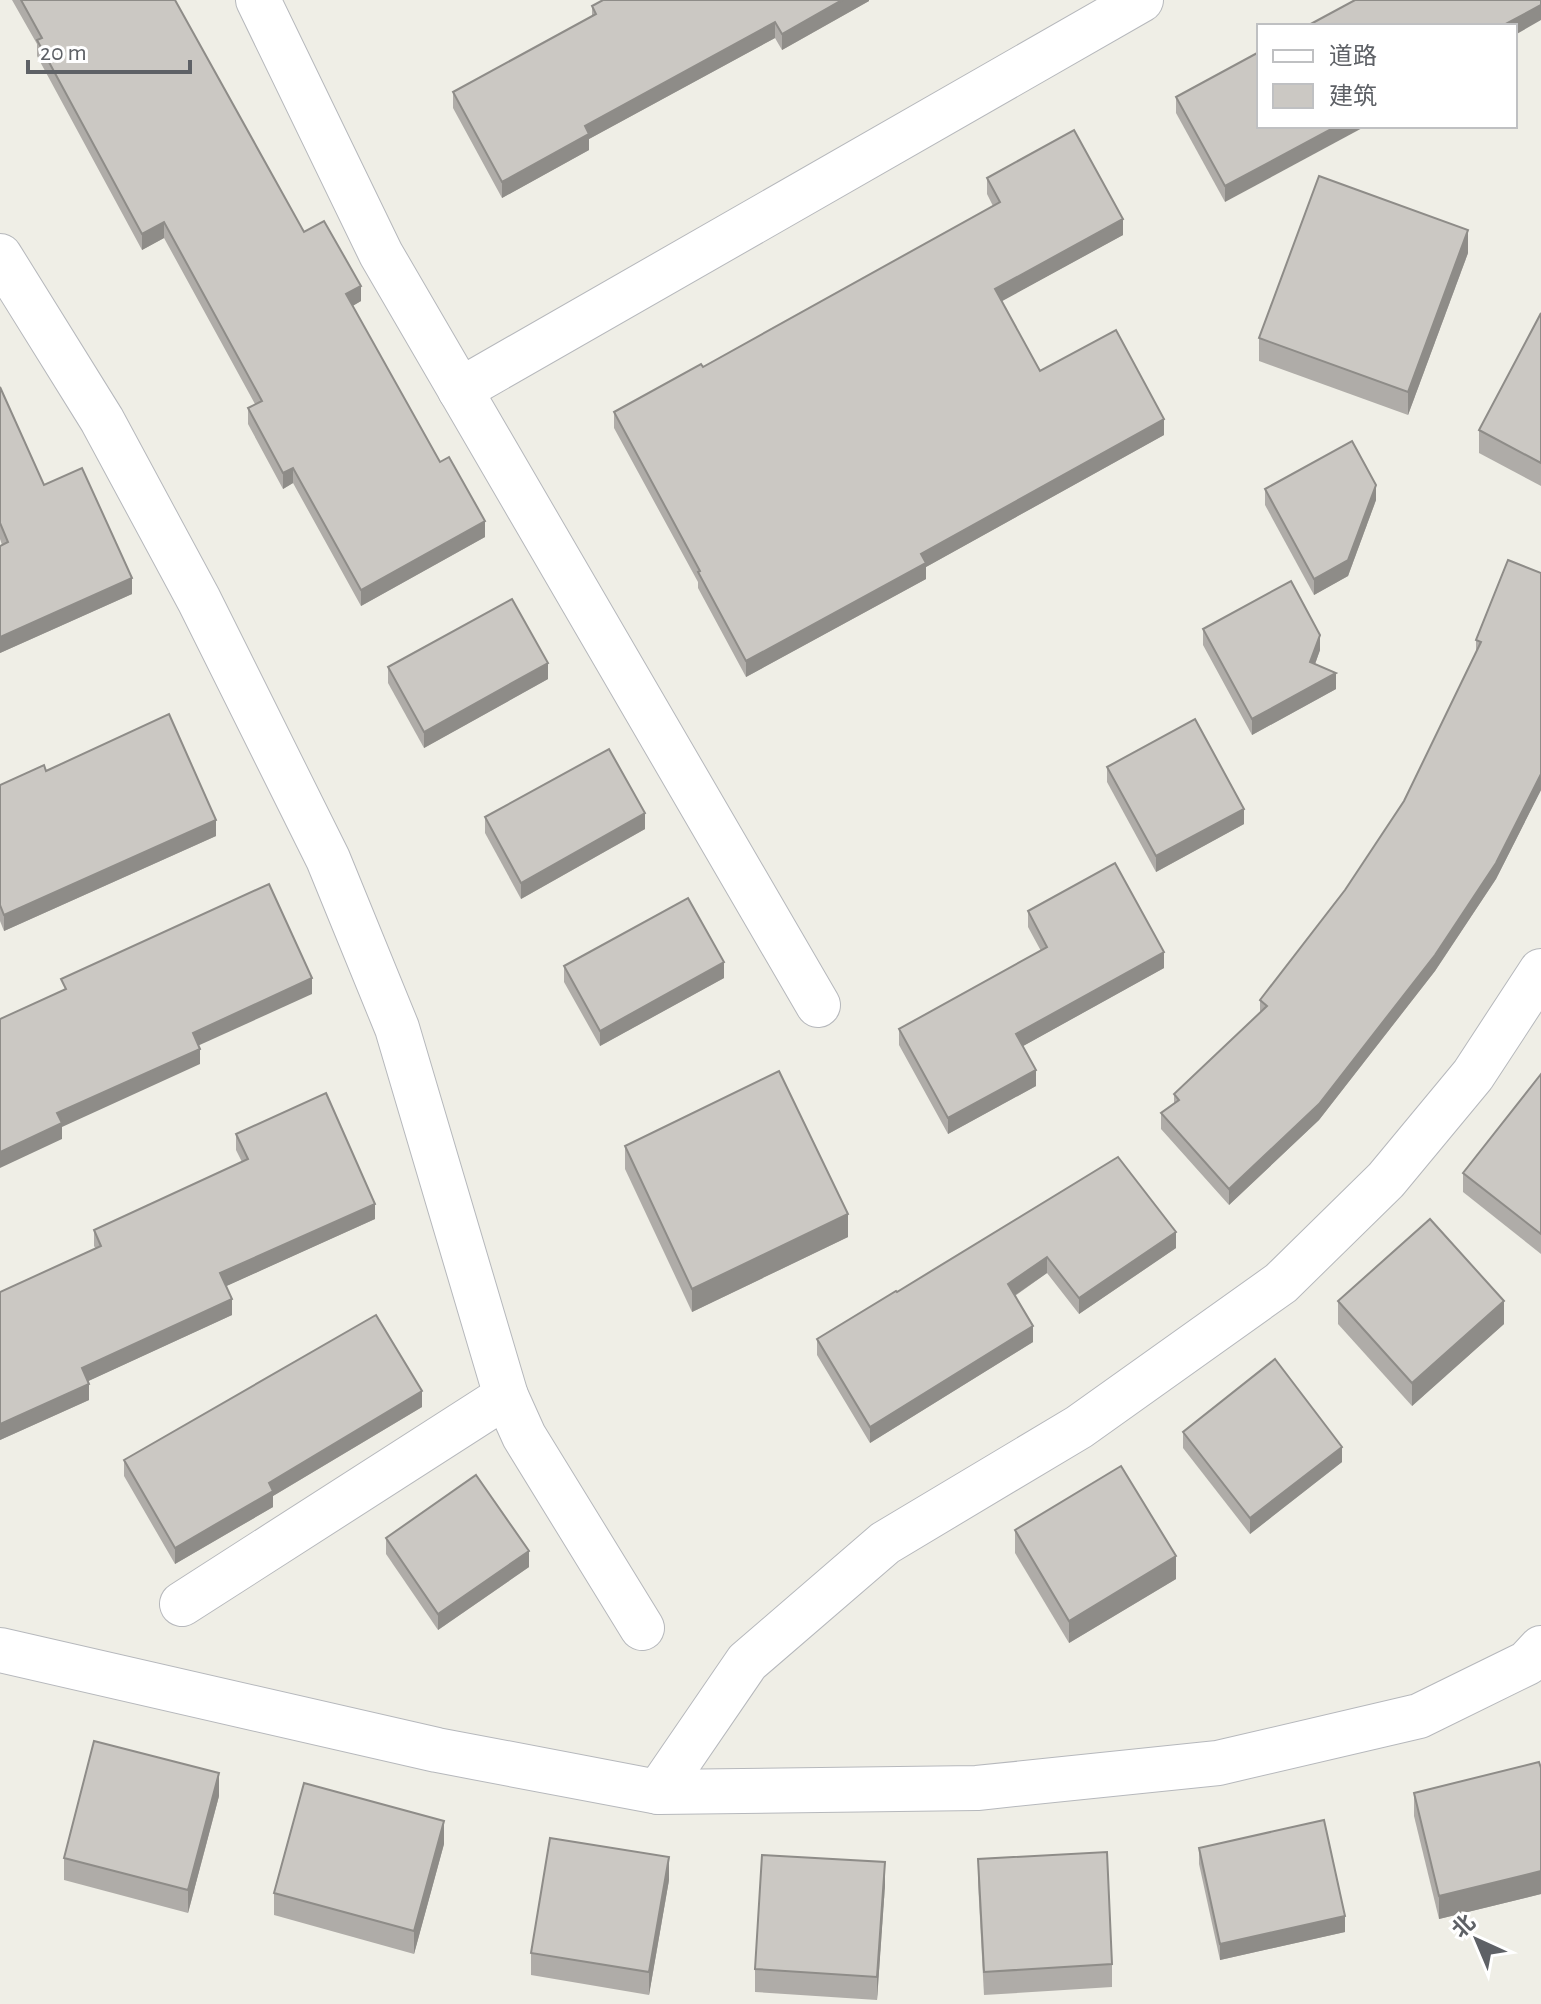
<svg xmlns="http://www.w3.org/2000/svg" width="1541" height="2004" viewBox="0 0 1541 2004" font-family="'Alegreya Sans','Noto Sans SC',sans-serif">
  <style>
    .lines { fill: none; stroke-linecap: round; stroke-linejoin: round }
    .minor-casing { stroke: #b6b8bc; stroke-width: 46 }
    .minor { stroke: #fff; stroke-width: 44 }
    .wall { fill: #afaca8 }
    .shaded-wall { fill: #8e8c88 }
    .building { fill: #cbc8c3; stroke: #8e8c88; stroke-width: 2 }
  </style>
  <rect width="100%" height="100%" fill="#efeee6"/>
  <g class="lines">
    <g class="minor-casing">
      <g id="minor">
        <path d="M258,0L381,254L818,1005"/>
        <path d="M0,256L102,420L199,600L328,859L397,1028L506,1396L524,1436L642,1628"/>
        <path d="M460,390L1141,0"/>
        <path d="M182,1604L506,1396"/>
        <path d="M0,1650L437,1750L658,1792L977,1788L1218,1763L1419,1716L1527,1663L1541,1648"/>
        <path d="M658,1792L747,1662L885,1543L1079,1427L1281,1283L1386,1180L1473,1075L1541,971"/>
      </g>
    </g>
    <use href="#minor" class="minor"/>
  </g>
  <g class="wall">
    <path d="M12,0H175L304,232L361,301L352,306L440,462L485,537L361,606L293,483L283,489L248,424V408L255,404L164,238L142,250L37,56V44Z"/>
    <path d="M869,0V1L782,50L775,38L589,139V150L502,198L453,108V92L592,16V6Z"/>
    <path d="M1259,52L1225,202L1176,113V97Z"/>
    <path d="M987,178L1123,235L1001,301L1040,371L1164,435L926,567V579L746,677L698,588V582L614,428V412L703,367L993,206L987,194Z"/>
    <path d="M1468,253L1408,415L1259,361V338Z"/>
    <path d="M1541,313V486L1479,453V430Z"/>
    <path d="M0,387L44,485L132,594L0,653V546L2,545L0,539Z"/>
    <path d="M1265,489L1376,500L1348,576L1314,595L1265,505Z"/>
    <path d="M1541,573V790L1496,879L1435,971L1319,1120L1229,1205L1161,1129V1113L1174,1104V1094L1260,1013V1000L1345,890L1404,801L1476,652V640Z"/>
    <path d="M1203,629L1320,650L1315,664L1336,689L1252,735L1203,645Z"/>
    <path d="M388,667L548,679L424,748L388,683Z"/>
    <path d="M1107,767L1244,824L1156,872L1107,782Z"/>
    <path d="M46,771L216,836L4,931L0,921V785Z"/>
    <path d="M485,817L645,829L521,899L485,833Z"/>
    <path d="M1028,911L1164,968L1023,1046L1036,1086L948,1134L899,1045V1029L1041,951L1028,927Z"/>
    <path d="M564,966L724,978L600,1046L564,982Z"/>
    <path d="M1541,1074V1254L1463,1192V1173Z"/>
    <path d="M236,1134L375,1219L226,1286L232,1315L88,1381L89,1400L0,1440V1292L96,1249L94,1246V1230L242,1162L236,1150Z"/>
    <path d="M625,1146L848,1237L692,1312L625,1169Z"/>
    <path d="M1118,1157L1176,1248L1079,1314L1047,1273L1015,1296L1033,1342L870,1443L817,1355V1339L897,1292Z"/>
    <path d="M1338,1301L1504,1324L1412,1406L1338,1324Z"/>
    <path d="M422,1407L273,1496V1507L175,1564L124,1476V1460Z"/>
    <path d="M1183,1432L1342,1462L1250,1534L1183,1448Z"/>
    <path d="M1015,1530L1176,1579L1069,1643L1015,1553Z"/>
    <path d="M386,1538L529,1567L438,1630L386,1554Z"/>
    <path d="M1541,1768V1894L1439,1919L1414,1816V1793Z"/>
    <path d="M219,1796L188,1913L64,1880V1858Z"/>
    <path d="M444,1844L414,1954L274,1915V1893Z"/>
    <path d="M1199,1848L1345,1932L1220,1960L1199,1864Z"/>
    <path d="M978,1859L1112,1964V1987L984,1995L978,1882Z"/>
    <path d="M669,1880L649,1995L531,1975V1953Z"/>
    <path d="M885,1885L877,2000L755,1992V1969Z"/>
  </g>
  <g class="shaded-wall">
    <path d="M842,0H869V1L782,50V34Z"/>
    <path d="M1541,5V20L1515,35V26H1502Z"/>
    <path d="M775,22V38L589,139V150L502,198V182L585,126Z"/>
    <path d="M1337,126H1366L1225,202V186Z"/>
    <path d="M1123,219V235L995,305V289Z"/>
    <path d="M164,222V238L142,250V234Z"/>
    <path d="M1468,230V253L1408,415V392Z"/>
    <path d="M361,286V301L346,310V294Z"/>
    <path d="M1164,419V435L926,567V579L746,677V661L921,554Z"/>
    <path d="M293,468V483L283,489V473Z"/>
    <path d="M1376,485V500L1348,576L1314,595V579Z"/>
    <path d="M485,521V537L361,606V590Z"/>
    <path d="M132,578V594L0,653V637Z"/>
    <path d="M1320,635V650L1310,678V662Z"/>
    <path d="M548,663V679L424,748V732Z"/>
    <path d="M1336,673V689L1252,735V719Z"/>
    <path d="M1541,774V790L1496,879L1435,971L1319,1120L1229,1205V1189Z"/>
    <path d="M1244,809V824L1156,872V856Z"/>
    <path d="M645,813V829L521,899V883Z"/>
    <path d="M216,820V836L4,931V915Z"/>
    <path d="M1164,952V968L1016,1050V1034Z"/>
    <path d="M724,962V978L600,1046V1031Z"/>
    <path d="M312,978V994L193,1048V1033Z"/>
    <path d="M200,1049V1064L62,1127V1139L0,1168V1152L57,1113Z"/>
    <path d="M1036,1070V1086L948,1134V1118Z"/>
    <path d="M375,1204V1219L220,1289V1273Z"/>
    <path d="M848,1214V1237L692,1312V1289Z"/>
    <path d="M1176,1232V1248L1079,1314V1298Z"/>
    <path d="M1047,1257V1273L1008,1300V1284Z"/>
    <path d="M232,1299V1315L82,1384V1368Z"/>
    <path d="M1504,1301V1324L1412,1406V1383Z"/>
    <path d="M1033,1326V1342L870,1443V1427Z"/>
    <path d="M89,1384V1400L0,1440V1424Z"/>
    <path d="M422,1391V1407L273,1496V1507L175,1564V1548L269,1483Z"/>
    <path d="M1342,1447V1462L1250,1534V1518Z"/>
    <path d="M529,1551V1567L438,1630V1614Z"/>
    <path d="M1176,1556V1579L1069,1643V1621Z"/>
    <path d="M219,1773V1796L188,1913V1890Z"/>
    <path d="M444,1821V1844L414,1954V1931Z"/>
    <path d="M669,1857V1880L649,1995V1972Z"/>
    <path d="M885,1862V1885L877,2000V1977Z"/>
    <path d="M1541,1871V1894L1439,1919V1896Z"/>
    <path d="M1345,1916V1932L1220,1960V1944Z"/>
  </g>
  <g class="building">
    <path d="M21,0H175L304,232L324,221L361,286L346,294L440,462L449,457L485,521L361,590L293,468L283,473L248,408L262,401L164,222L142,234L37,40L42,38Z"/>
    <path d="M603,0H842L782,34L775,22L585,126L589,134L502,182L453,92L596,14L592,6Z"/>
    <path d="M1355,0H1541V5L1502,26H1307Z"/>
    <path d="M1259,52V126H1337L1225,186L1176,97Z"/>
    <path d="M1074,130L1123,219L995,289L1040,371L1116,330L1164,419L921,554L926,563L746,661L698,572L700,571L614,412L701,364L703,367L1000,202L987,178Z"/>
    <path d="M1319,176L1468,230L1408,392L1259,338Z"/>
    <path d="M1541,313V463L1479,430Z"/>
    <path d="M0,387L44,485L82,468L132,578L0,637V546L8,542L0,523Z"/>
    <path d="M1352,441L1376,485L1348,560L1314,579L1265,489Z"/>
    <path d="M1508,560L1541,573V774L1496,863L1435,955L1319,1104L1229,1189L1161,1113L1179,1100L1174,1094L1267,1006L1260,1000L1345,890L1404,801L1481,642L1476,640Z"/>
    <path d="M1291,581L1320,635L1310,662L1336,673L1252,719L1203,629Z"/>
    <path d="M512,599L548,663L424,732L388,667Z"/>
    <path d="M169,714L216,820L4,915L0,905V785L44,765L46,771Z"/>
    <path d="M1195,719L1244,809L1156,856L1107,767Z"/>
    <path d="M609,749L645,813L521,883L485,817Z"/>
    <path d="M1115,863L1164,952L1016,1034L1036,1070L948,1118L899,1029L1047,947L1028,911Z"/>
    <path d="M269,884L312,978L193,1033L200,1049L57,1113L62,1123L0,1152V1019L66,989L61,979Z"/>
    <path d="M688,898L724,962L600,1031L564,966Z"/>
    <path d="M779,1071L848,1214L692,1289L625,1146Z"/>
    <path d="M1541,1074V1234L1463,1173Z"/>
    <path d="M326,1093L375,1204L220,1273L232,1299L82,1368L89,1384L0,1424V1292L101,1246L94,1230L248,1159L236,1134Z"/>
    <path d="M1118,1157L1176,1232L1079,1298L1047,1257L1008,1284L1033,1326L870,1427L817,1339L896,1291L897,1292Z"/>
    <path d="M1430,1219L1504,1301L1412,1383L1338,1301Z"/>
    <path d="M376,1315L422,1391L269,1483L273,1491L175,1548L124,1460Z"/>
    <path d="M1275,1359L1342,1447L1250,1518L1183,1432Z"/>
    <path d="M1121,1466L1176,1556L1069,1621L1015,1530Z"/>
    <path d="M476,1475L529,1551L438,1614L386,1538Z"/>
    <path d="M94,1741L219,1773L188,1890L64,1858Z"/>
    <path d="M1539,1762L1541,1768V1871L1439,1896L1414,1793Z"/>
    <path d="M304,1783L444,1821L414,1931L274,1893Z"/>
    <path d="M1324,1820L1345,1916L1220,1944L1199,1848Z"/>
    <path d="M550,1838L669,1857L649,1972L531,1953Z"/>
    <path d="M1107,1852L1112,1964L984,1972L978,1859Z"/>
    <path d="M762,1855L885,1862L877,1977L755,1969Z"/>
  </g>
  <rect x="1257" y="24" width="260" height="104" fill="#ffffff" stroke="#bfc0c2" stroke-width="2"/>
  <rect x="1273" y="50" width="40" height="12" fill="#ffffff" stroke="#bfc0c2" stroke-width="2"/>
  <text x="1329" y="64" font-size="24" fill="#5e6166">道路</text>
  <rect x="1273" y="84" width="40" height="24" fill="#cbc8c3" stroke="#bfc0c2" stroke-width="2"/>
  <text x="1329" y="104" font-size="24" fill="#5e6166">建筑</text>
  <g transform="translate(1477 1940) rotate(316)" stroke="#ffffff" stroke-width="6" paint-order="stroke">
  <path d="M0-6L14 30L0 20L-14 30Z" fill="#5e6166"/>
  <text y="-12" font-size="22" font-weight="bold" text-anchor="middle" fill="#5e6166">北</text>
  </g>
  <path d="M28 60v12h162v-12" fill="none" stroke="#5e6166" stroke-width="4"/>
  <text x="40" y="60" font-size="24" fill="#5e6166" stroke="#ffffff" stroke-width="6" paint-order="stroke">20 m</text>
</svg>
